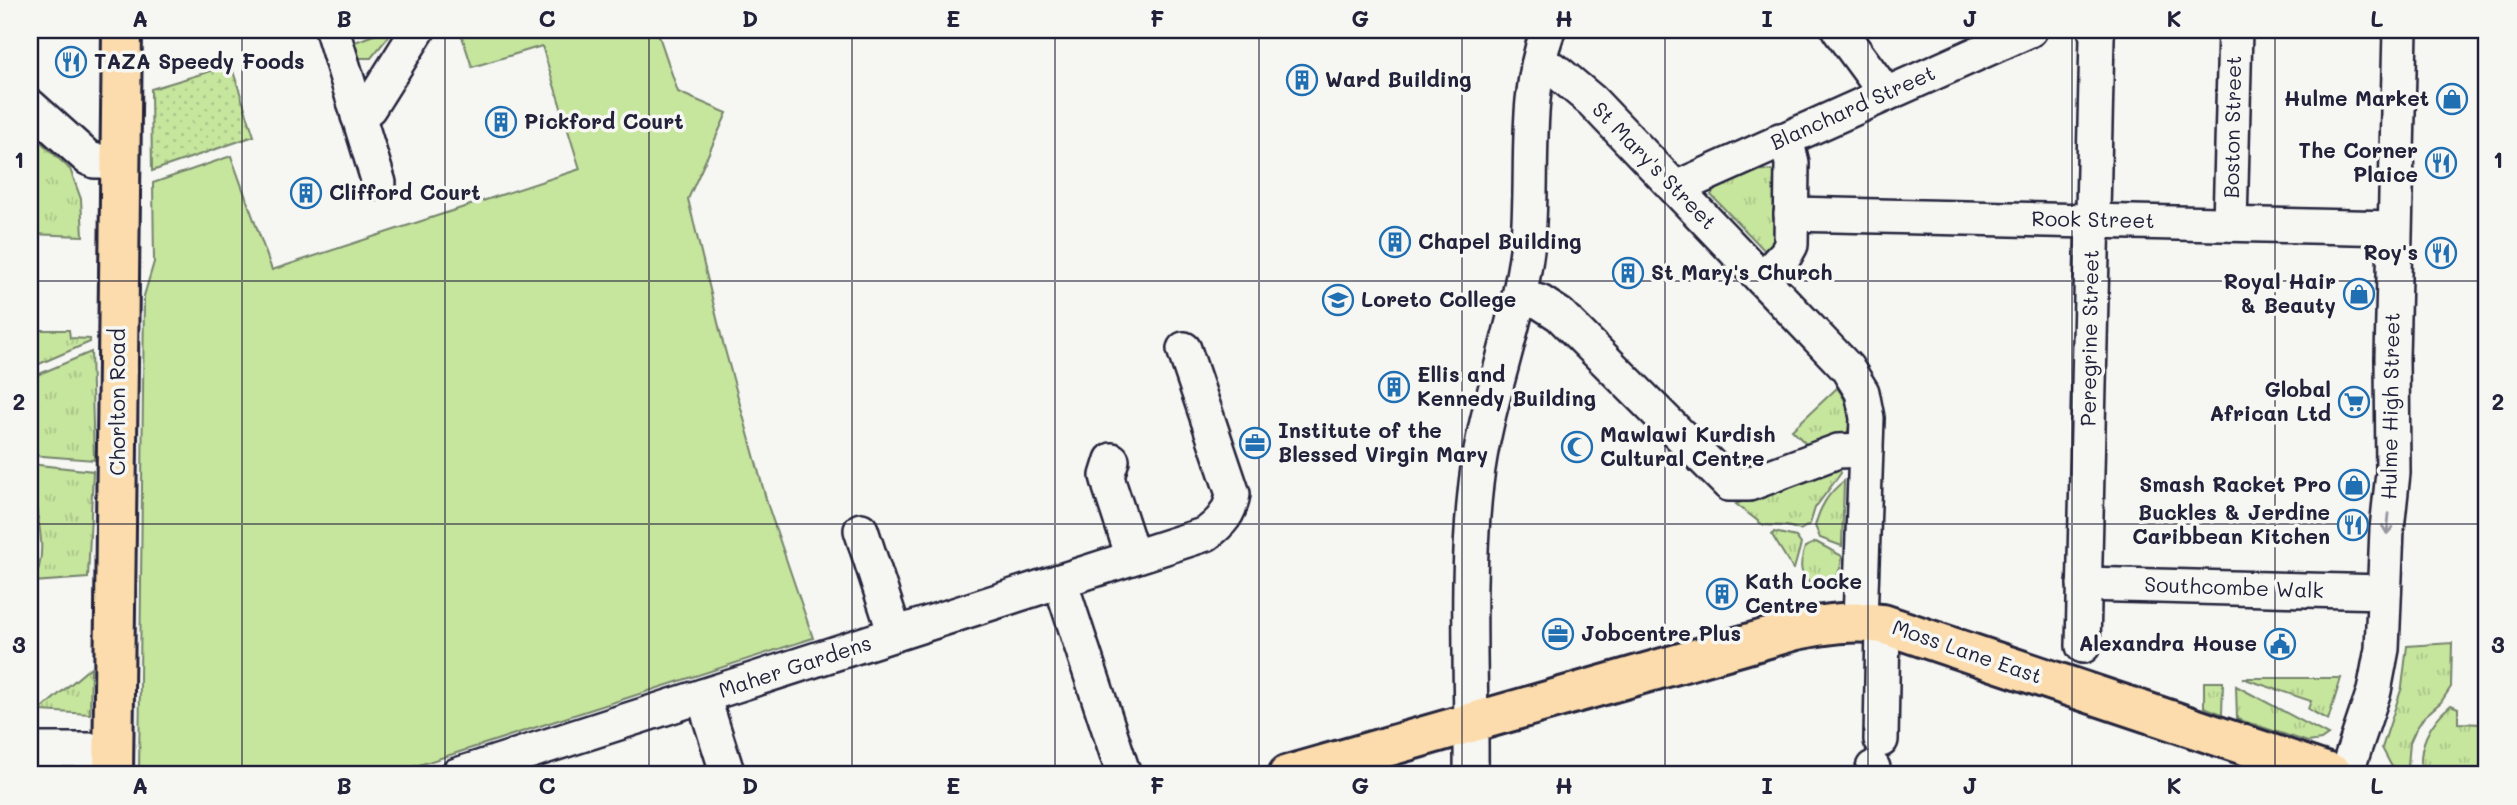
<svg xmlns="http://www.w3.org/2000/svg" width="2517" height="805" viewBox="0 0 2517 805" font-family="Mali,sans-serif">
  <style>
    .grass { fill: url(#grass-tufts); stroke: #74846c; stroke-width: 2 }
    .park { fill: #c6e59d; stroke: #74846c; stroke-width: 2 }
    .garden { fill: url(#garden-dots); stroke: #74846c; stroke-width: 2 }
    .lines { fill: none; stroke-linecap: round; stroke-linejoin: round }
    .minor-casing { stroke: #22223b; stroke-width: 38 }
    .major-casing { stroke: #22223b; stroke-width: 44 }
    .minor { stroke: #f6f6f2; stroke-width: 33 }
    .major { stroke: #fcdcac; stroke-width: 38 }
    .oneway { stroke: #9797a0 }
    .grid { fill: none; stroke: #22223b; stroke-width: 2; stroke-opacity: 0.55 }
    .labels { text-anchor: middle; stroke-width: 7; stroke-linejoin: round; paint-order: stroke }
    .poi-label { font-size: 21px; font-weight: bold; fill: #22223b; stroke: #f6f6f2; text-anchor: start }
    .street-label { font-size: 21px; fill: #22223b; stroke: #f6f6f2 }
    .neatline { fill: none; stroke: #22223b; stroke-width: 2.5 }
    .grid-label { font-size: 23px; text-anchor: middle; font-weight: bold; fill: #22223b }
  </style>
  <defs>
    <pattern id="grass-tufts" width="24" height="20" patternUnits="userSpaceOnUse" patternTransform="scale(1.75)"><rect width="24" height="20" fill="#c6e59d"/><path d="M3 7l-1-3M5 7V3M7 7l1-3M15 17l-1-3M17 17v-4M19 17l1-3" fill="none" stroke="#aac488"/></pattern>
    <pattern id="garden-dots" width="8" height="8" patternUnits="userSpaceOnUse" patternTransform="scale(1.75)"><rect width="8" height="8" fill="#c6e59d"/><path d="M2 2h.1M6 6h.1" fill="none" stroke="#aac488" stroke-width="1.8" stroke-linecap="round"/></pattern>
  </defs>
  <rect width="100%" height="100%" fill="#f6f6f2"/>
  <filter id="ink" filterUnits="userSpaceOnUse"><feTurbulence type="fractalNoise" baseFrequency=".0143" numOctaves="2"/><feDisplacementMap in="SourceGraphic" scale="14" xChannelSelector="R" yChannelSelector="G"/><feConvolveMatrix kernelMatrix="1 2 1 2 8 2 1 2 1" color-interpolation-filters="sRGB"/></filter>
  <g filter="url(#ink)">
    <g class="grass">
      <path d="M387,30H394L371,58H360L347,45Z"/>
      <path d="M30,132L70,169L81,199L83,236L30,234Z"/>
      <path d="M1760,170L1773,171L1779,174L1782,243L1768,254L1711,195L1714,190Z"/>
      <path d="M30,330H69L70,338L90,339V342L30,368Z"/>
      <path d="M91,352L94,460L30,455V378Z"/>
      <path d="M1837,388C1847,401 1852,416 1848,432L1808,446L1792,430Z"/>
      <path d="M30,464L93,471L88,578L32,582C54,553 30,497 30,464Z"/>
      <path d="M1836,469L1840,470L1841,473L1815,508L1810,524L1800,530L1787,526L1763,525L1736,504Z"/>
      <path d="M1844,481L1842,546L1820,538L1815,526C1820,507 1828,493 1844,481Z"/>
      <path d="M1774,532L1796,537L1801,544L1794,569H1793L1772,535Z"/>
      <path d="M1816,542L1842,556C1841,574 1834,584 1818,591C1801,573 1797,572 1805,547Z"/>
      <path d="M2452,643L2451,687L2441,702L2424,717L2415,731L2410,742L2408,766L2404,773L2392,767L2382,748L2402,687L2407,646Z"/>
      <path d="M91,667L90,714L39,711Z"/>
      <path d="M2242,678H2341L2328,720L2308,709L2311,701Z"/>
      <path d="M2204,682H2223L2222,714L2204,707Z"/>
      <path d="M2236,686L2328,735L2321,740L2308,742L2237,719Z"/>
      <path d="M2451,705L2458,708V723L2482,724L2487,728V775H2422C2417,747 2429,723 2451,705Z"/>
    </g>
    <path class="park" d="M460,30H657L678,92L727,113L688,199L722,339L768,506L813,638L388,775H139L144,296L154,262L153,183L231,156L272,270L580,169L542,46L472,67Z"/>
    <path class="garden" d="M231,65L254,136L152,171L151,89Z"/>
    <g class="lines">
      <g class="minor-casing">
        <g id="minor">
          <path d="M1839,30L1886,94"/>
          <path d="M333,33L379,183"/>
          <path d="M1538,66L1555,70L1592,101L1847,368L1862,392L1867,418L1860,621"/>
          <path d="M30,106L88,158L95,161H120"/>
          <path d="M358,116L369,108L418,30"/>
          <path d="M1676,188L2030,30"/>
          <path d="M1791,214L2394,228"/>
          <path d="M2230,224L2235,30"/>
          <path d="M1762,279L1786,254L1791,245L1792,163L1788,147L1780,140"/>
          <path d="M1519,297L1540,302L1560,315L1729,484H1749L1838,451L1866,450"/>
          <path d="M1112,460L1107,476L1110,487L1133,557"/>
          <path d="M861,530L895,634"/>
          <path d="M1060,581L1124,775"/>
          <path d="M2084,584L2384,592"/>
          <path d="M2083,646L2097,37L2095,30"/>
          <path d="M703,696L728,775"/>
          <path d="M1881,740L1883,624"/>
          <path d="M30,750H114"/>
          <path d="M1873,768V775"/>
          <path d="M457,775L1206,534C1221,523 1230,513 1233,494L1184,349"/>
          <path d="M1471,775C1472,678 1465,580 1476,484C1485,404 1517,330 1527,250C1535,176 1522,102 1548,30"/>
          <path d="M2341,775L2350,762L2374,691L2382,649L2387,529L2393,473L2392,358L2400,30"/>
        </g>
      </g>
      <g class="major-casing">
        <g id="major">
          <path d="M113,775L122,30"/>
          <path d="M1288,775L1796,630C1826,624 1852,620 1883,624L2334,775"/>
        </g>
      </g>
      <use href="#minor" class="minor"/>
      <use href="#major" class="major"/>
    </g>
    <defs><path id="oneway-shaft" d="M-6 0H5M1.5-3L5.5 0L1.5 3" fill="none" stroke-width="1.6" stroke-linecap="round" stroke-linejoin="round" transform="scale(1.75)"/></defs>
    <use class="oneway" href="#oneway-shaft" transform="translate(2388 524) rotate(96)"/>
  </g>
  <path class="grid" d="M242,30V775M445,30V775M649,30V775M852,30V775M1055,30V775M1259,30V775M1462,30V775M1665,30V775M1868,30V775M2072,30V775M2275,30V775M30,281H2487M30,524H2487"/>
  <defs>
    <g id="restaurant-ring" transform="scale(1.575)"><circle r="9.5" fill="#f6f6f2" stroke="#1f6fb2" stroke-width="1.5"/><path d="M-5-6h1v4h1v-4h1v4h1v-4h1v5L-1.5 .5V6h-2V.5L-5-1ZM5-6V6H3V1.5H1.5Q1.5-4 5-6Z" fill="#1f6fb2"/></g>
    <g id="building-ring" transform="scale(1.575)"><circle r="9.5" fill="#f6f6f2" stroke="#1f6fb2" stroke-width="1.5"/><path d="M-4-6H4V6H1V3H-1V6H-4ZM-2.5-4.3h1.7v1.8h-1.7ZM.8-4.3h1.7v1.8H.8ZM-2.5-1h1.7V.8h-1.7ZM.8-1h1.7V.8H.8Z" fill="#1f6fb2"/></g>
    <g id="shop-ring" transform="scale(1.575)"><circle r="9.5" fill="#f6f6f2" stroke="#1f6fb2" stroke-width="1.5"/><path d="M-5-2.5h2.3a2.7 3.5 0 0 1 5.4 0H5L5.5 6h-11ZM-1.5-2.5h3a1.5 2.3 0 0 0-3 0Z" fill="#1f6fb2"/></g>
    <g id="university-ring" transform="scale(1.575)"><circle r="9.5" fill="#f6f6f2" stroke="#1f6fb2" stroke-width="1.5"/><path d="M0-5L7-2L0 1L-7-2ZM-4 1L0 2.5L4 1V4Q0 6-4 4Z" fill="#1f6fb2"/></g>
    <g id="supermarket-ring" transform="scale(1.575)"><circle r="9.5" fill="#f6f6f2" stroke="#1f6fb2" stroke-width="1.5"/><path d="M-6-5.5h2.5l.6 2H6L4.5 2H-2.5L-4.4-4H-6ZM-1.5 3.2a1.3 1.3 0 1 0 .1 0ZM3 3.2a1.3 1.3 0 1 0 .1 0Z" fill="#1f6fb2"/></g>
    <g id="office-ring" transform="scale(1.575)"><circle r="9.5" fill="#f6f6f2" stroke="#1f6fb2" stroke-width="1.5"/><path d="M-6-3h4V-5.5h4V-3h4V5H-6ZM-1-4.5V-3h2v-1.5ZM-6 0V1H6V0Z" fill="#1f6fb2"/></g>
    <g id="mosque-ring" transform="scale(1.575)"><circle r="9.5" fill="#f6f6f2" stroke="#1f6fb2" stroke-width="1.5"/><path d="M3.5-4.9A6 6 0 1 0 3.5 4.9A5 5 0 1 1 3.5-4.9Z" fill="#1f6fb2"/></g>
    <g id="civic-ring" transform="scale(1.575)"><circle r="9.5" fill="#f6f6f2" stroke="#1f6fb2" stroke-width="1.5"/><path d="M-.6-6.5H3V-4.5H.6V-3L4-1V1h2V6H-6V1h2V-1L-.6-3ZM-1.2 2.5V6h2.4V2.5Z" fill="#1f6fb2"/></g>
  </defs>
  <g fill-rule="evenodd">
    <use href="#restaurant-ring" x="71" y="62"/>
    <use href="#building-ring" x="1302" y="80"/>
    <use href="#shop-ring" x="2452" y="99"/>
    <use href="#building-ring" x="501" y="122"/>
    <use href="#restaurant-ring" x="2441" y="163"/>
    <use href="#building-ring" x="306" y="193"/>
    <use href="#building-ring" x="1395" y="242"/>
    <use href="#restaurant-ring" x="2441" y="253"/>
    <use href="#building-ring" x="1628" y="273"/>
    <use href="#shop-ring" x="2359" y="294"/>
    <use href="#university-ring" x="1338" y="300"/>
    <use href="#building-ring" x="1394" y="387"/>
    <use href="#supermarket-ring" x="2354" y="402"/>
    <use href="#office-ring" x="1255" y="443"/>
    <use href="#mosque-ring" x="1577" y="447"/>
    <use href="#shop-ring" x="2354" y="485"/>
    <use href="#restaurant-ring" x="2353" y="525"/>
    <use href="#building-ring" x="1722" y="594"/>
    <use href="#office-ring" x="1558" y="634"/>
    <use href="#civic-ring" x="2280" y="644"/>
  </g>
  <g class="labels">
    <g class="poi-label">
      <text x="94" y="69">TAZA Speedy Foods</text>
      <text x="1325" y="87">Ward Building</text>
      <text x="2429" y="106" text-anchor="end">Hulme Market</text>
      <text x="524" y="129">Pickford Court</text>
      <text x="2418" y="158" text-anchor="end">The Corner<tspan x="2418" dy="24">Plaice</tspan></text>
      <text x="329" y="200">Clifford Court</text>
      <text x="1418" y="249">Chapel Building</text>
      <text x="2418" y="260" text-anchor="end">Roy's</text>
      <text x="1651" y="280">St Mary's Church</text>
      <text x="2336" y="289" text-anchor="end">Royal Hair<tspan x="2336" dy="24">&amp; Beauty</tspan></text>
      <text x="1361" y="307">Loreto College</text>
      <text x="1417" y="382">Ellis and<tspan x="1417" dy="24">Kennedy Building</tspan></text>
      <text x="2331" y="397" text-anchor="end">Global<tspan x="2331" dy="24">African Ltd</tspan></text>
      <text x="1278" y="438">Institute of the<tspan x="1278" dy="24">Blessed Virgin Mary</tspan></text>
      <text x="1600" y="442">Mawlawi Kurdish<tspan x="1600" dy="24">Cultural Centre</tspan></text>
      <text x="2331" y="492" text-anchor="end">Smash Racket Pro</text>
      <text x="2330" y="520" text-anchor="end">Buckles &amp; Jerdine<tspan x="2330" dy="24">Caribbean Kitchen</tspan></text>
      <text x="1745" y="589">Kath Locke<tspan x="1745" dy="24">Centre</tspan></text>
      <text x="1581" y="641">Jobcentre Plus</text>
      <text x="2257" y="651" text-anchor="end">Alexandra House</text>
    </g>
    <g class="street-label">
      <text transform="translate(1853 108) rotate(-24)" y="7">Blanchard Street</text>
      <text transform="translate(2233 127) rotate(-89)" y="7">Boston Street</text>
      <text transform="translate(1654 166) rotate(46)" y="7">St Mary's Street</text>
      <text transform="translate(2093 220) rotate(1)" y="7">Rook Street</text>
      <text transform="translate(2090 338) rotate(-89)" y="7">Peregrine Street</text>
      <text transform="translate(118 402) rotate(-90)" y="7">Chorlton Road</text>
      <text transform="translate(2391 406) rotate(-89)" y="7">Hulme High Street</text>
      <text transform="translate(2234 588) rotate(2)" y="7">Southcombe Walk</text>
      <text transform="translate(1967 652) rotate(19)" y="7">Moss Lane East</text>
      <text transform="translate(795 667) rotate(-18)" y="7">Maher Gardens</text>
    </g>
  </g>
  <rect width="2517" height="805" fill="none" stroke="#f6f6f2" stroke-width="77"/>
  <rect x="38" y="38" width="2440" height="728" class="neatline"/>
  <g class="grid-label">
    <text x="140" y="27">A</text>
    <text x="344" y="27">B</text>
    <text x="547" y="27">C</text>
    <text x="750" y="27">D</text>
    <text x="953" y="27">E</text>
    <text x="1157" y="27">F</text>
    <text x="1360" y="27">G</text>
    <text x="1564" y="27">H</text>
    <text x="1767" y="27">I</text>
    <text x="1970" y="27">J</text>
    <text x="2174" y="27">K</text>
    <text x="2377" y="27">L</text>
    <text x="19" y="168">1</text>
    <text x="2498" y="168">1</text>
    <text x="19" y="410">2</text>
    <text x="2498" y="410">2</text>
    <text x="19" y="653">3</text>
    <text x="2498" y="653">3</text>
    <text x="140" y="794">A</text>
    <text x="344" y="794">B</text>
    <text x="547" y="794">C</text>
    <text x="750" y="794">D</text>
    <text x="953" y="794">E</text>
    <text x="1157" y="794">F</text>
    <text x="1360" y="794">G</text>
    <text x="1564" y="794">H</text>
    <text x="1767" y="794">I</text>
    <text x="1970" y="794">J</text>
    <text x="2174" y="794">K</text>
    <text x="2377" y="794">L</text>
  </g>
</svg>
